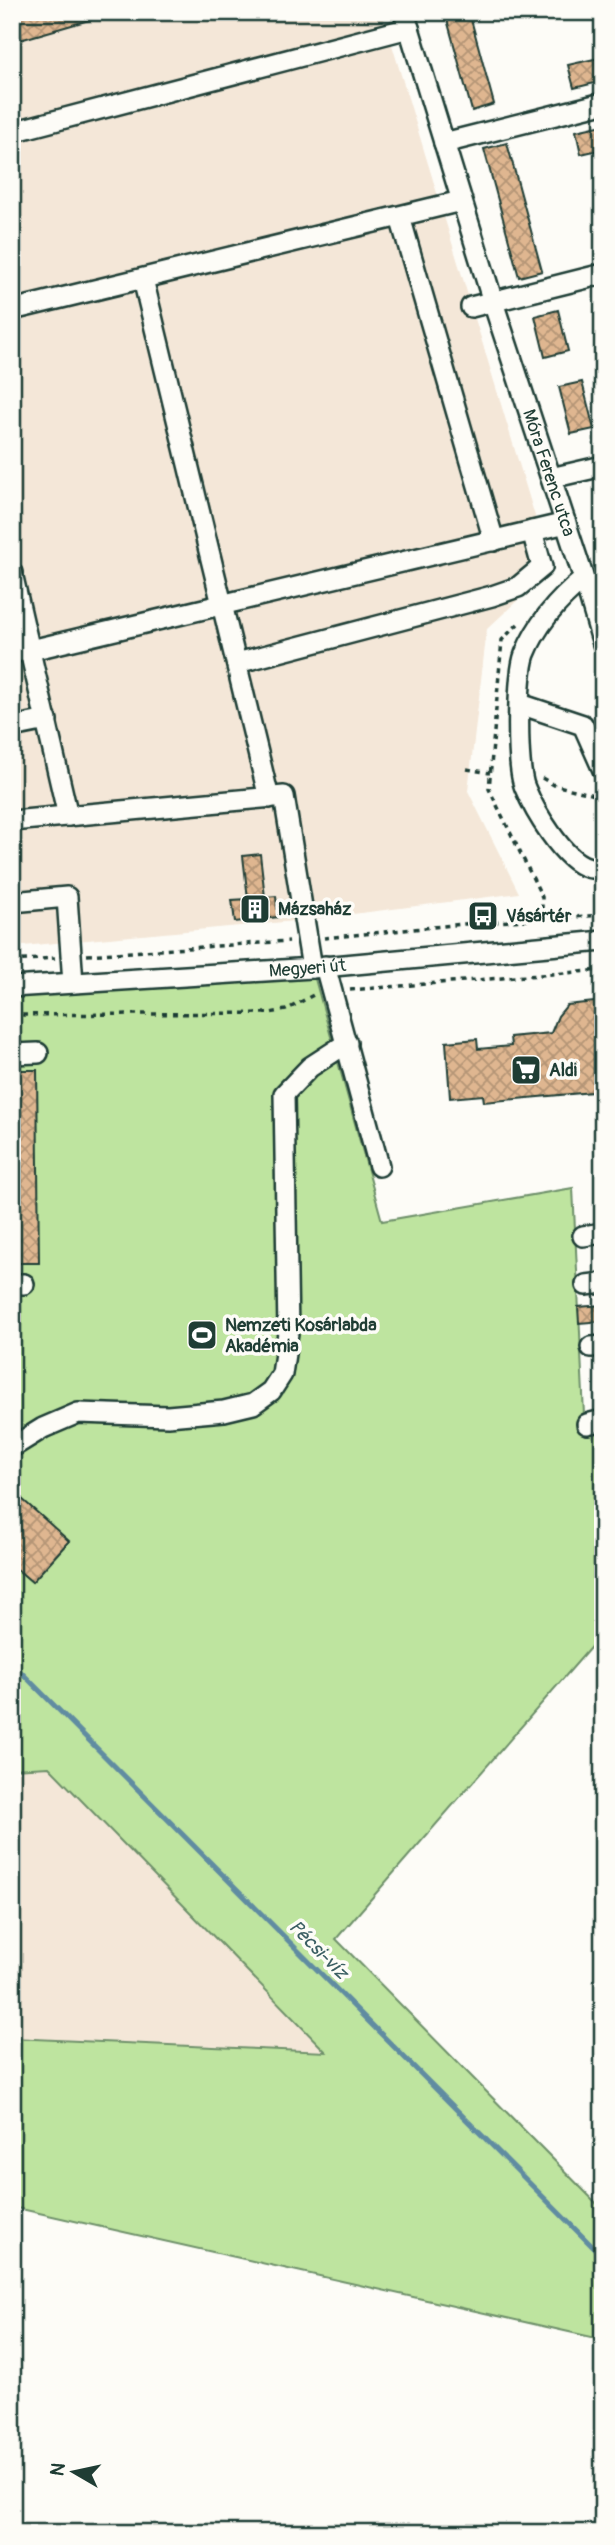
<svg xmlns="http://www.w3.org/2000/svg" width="615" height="2545" viewBox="0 0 615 2545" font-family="Pangolin,sans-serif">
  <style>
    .built { fill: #f4e7d8 }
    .grass { fill: #bee49f; stroke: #6e906a; stroke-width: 2 }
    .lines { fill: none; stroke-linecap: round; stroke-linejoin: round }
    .stream { stroke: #618ca1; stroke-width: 5 }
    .building { fill: url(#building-cross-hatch); stroke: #1f3d34; stroke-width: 2 }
    .minor-casing { stroke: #1f3d34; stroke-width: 24 }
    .path { stroke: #1f3d34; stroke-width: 3.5; stroke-dasharray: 5 5; stroke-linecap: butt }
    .minor { stroke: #fdfcf7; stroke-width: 19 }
    .labels { text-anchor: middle; stroke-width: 7; stroke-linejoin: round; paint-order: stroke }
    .street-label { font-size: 18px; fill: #1f3d34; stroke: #fdfcf7 }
    .poi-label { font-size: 18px; font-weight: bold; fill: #1f3d34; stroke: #fdfcf7; text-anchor: start }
    .water-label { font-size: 19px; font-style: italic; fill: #3a5e62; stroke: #fdfcf7 }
  </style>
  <defs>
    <pattern id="building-cross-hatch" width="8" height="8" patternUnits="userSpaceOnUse" patternTransform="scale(1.75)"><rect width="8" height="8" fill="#dfb690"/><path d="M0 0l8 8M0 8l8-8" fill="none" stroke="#b49576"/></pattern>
  </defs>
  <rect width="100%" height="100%" fill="#fdfcf7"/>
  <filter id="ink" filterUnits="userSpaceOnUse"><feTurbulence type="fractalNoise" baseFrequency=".0143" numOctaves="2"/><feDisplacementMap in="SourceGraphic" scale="14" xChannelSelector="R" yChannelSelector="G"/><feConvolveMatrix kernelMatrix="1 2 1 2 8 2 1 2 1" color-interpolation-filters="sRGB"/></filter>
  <g filter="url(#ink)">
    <g class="built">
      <path d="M12,12H382L551,569L487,629L468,791L519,893L305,920L12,947Z"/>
      <path d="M49,1767L152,1871L326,2052L12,2038V1769Z"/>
    </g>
    <path class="grass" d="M312,968L382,1221L573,1188L584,1415L603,1412V1633L336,1939L603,2210V2342L600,2339L12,2207V2038L326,2052L49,1767L12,1769V987Z"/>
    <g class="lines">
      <g class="stream">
        <path d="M599,1404H603"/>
        <path d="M12,1663L603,2257"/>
      </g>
    </g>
    <g class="building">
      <path d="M12,12H103V16L20,40Z"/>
      <path d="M445,12H469L494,104L472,111Z"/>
      <path d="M603,57V81L574,88L568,65Z"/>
      <path d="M603,125V149L581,154L576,131Z"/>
      <path d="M507,143L542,271L519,277L484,149Z"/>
      <path d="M558,310L568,351L545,357L535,316Z"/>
      <path d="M582,382L594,429L571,434L559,387Z"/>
      <path d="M260,854L265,897L276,896L278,917L235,922L232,900L248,899L243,856Z"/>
      <path d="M603,1001V1091L484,1102L483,1095L450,1098L446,1042L477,1039L478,1049L511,1046L510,1037L551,1033L558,1016L567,1005Z"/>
      <path d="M12,1070H37L39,1263H12Z"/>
      <path d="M603,1305V1321L579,1323L578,1307Z"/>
      <path d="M12,1490L69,1541L32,1582L12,1565Z"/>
    </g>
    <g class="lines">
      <g class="minor-casing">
        <g id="minor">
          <path id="s1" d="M404,12L493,302L584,579L603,644"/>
          <path d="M12,132L409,28"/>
          <path d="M444,143L603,103"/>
          <path d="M400,217L494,541"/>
          <path d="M143,279L269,798"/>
          <path d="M471,307L603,274"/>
          <path d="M12,310L461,201"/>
          <path d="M551,478L603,466"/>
          <path d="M12,573L68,816"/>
          <path d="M584,579C559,599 537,624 525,654C517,675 516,768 525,788C534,810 563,860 587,867C591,869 598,868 603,868"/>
          <path d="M12,652L31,650L566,523"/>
          <path d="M237,663L492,596L518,587L542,567L532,531"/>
          <path d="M520,704L583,725L603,770"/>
          <path d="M12,727L47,720"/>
          <path d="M12,821L284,796L312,968"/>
          <path d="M12,902L67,897L73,983"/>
          <path d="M325,966L379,1166"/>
          <path id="s2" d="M12,987L312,968L603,941"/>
          <path d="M12,1054L38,1053"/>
          <path d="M583,1236L603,1233"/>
          <path d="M12,1284H24"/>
          <path d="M586,1285L603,1283"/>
          <path d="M591,1347L603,1346"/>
          <path d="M587,1424L603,1420"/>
          <path d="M14,1446L43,1428L78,1413L168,1416L224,1411L253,1404L271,1391L282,1374L288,1333L284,1094L310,1067L347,1043"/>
        </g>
      </g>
      <g class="path">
        <path d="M518,624L502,640L489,789L542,897V919L603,915"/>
        <path d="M596,660L603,678"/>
        <path d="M467,769L490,773"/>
        <path d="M542,778L554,785L603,797"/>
        <path d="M324,938L464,924L542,919"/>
        <path d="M87,955L289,941"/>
        <path d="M12,961L55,958"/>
        <path d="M350,990L603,970"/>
        <path d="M12,1015L270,1013L286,1010L315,994"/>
      </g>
      <use href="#minor" class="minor"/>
    </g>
  </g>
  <defs>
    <g id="building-square" transform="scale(1.575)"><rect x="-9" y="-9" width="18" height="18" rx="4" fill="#1f3d34" stroke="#fdfcf7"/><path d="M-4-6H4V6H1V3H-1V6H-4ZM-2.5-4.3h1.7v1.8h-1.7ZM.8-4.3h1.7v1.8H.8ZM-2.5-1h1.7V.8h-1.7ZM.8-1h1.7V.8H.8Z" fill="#fff"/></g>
    <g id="bus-square" transform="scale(1.575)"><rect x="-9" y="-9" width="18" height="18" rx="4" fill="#1f3d34" stroke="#fdfcf7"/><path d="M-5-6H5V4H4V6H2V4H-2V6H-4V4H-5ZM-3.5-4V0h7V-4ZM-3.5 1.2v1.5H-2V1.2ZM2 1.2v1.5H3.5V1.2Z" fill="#fff"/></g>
    <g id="supermarket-square" transform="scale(1.575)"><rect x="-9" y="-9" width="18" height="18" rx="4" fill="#1f3d34" stroke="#fdfcf7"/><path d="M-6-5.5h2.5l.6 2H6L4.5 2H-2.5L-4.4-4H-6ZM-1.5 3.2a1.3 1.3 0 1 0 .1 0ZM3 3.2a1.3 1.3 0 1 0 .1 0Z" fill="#fff"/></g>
    <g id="stadium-square" transform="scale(1.575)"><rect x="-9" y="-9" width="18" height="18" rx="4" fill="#1f3d34" stroke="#fdfcf7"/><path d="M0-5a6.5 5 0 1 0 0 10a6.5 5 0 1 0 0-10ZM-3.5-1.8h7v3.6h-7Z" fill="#fff"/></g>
  </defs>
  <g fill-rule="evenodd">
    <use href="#building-square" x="255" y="909"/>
    <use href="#bus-square" x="483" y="916"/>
    <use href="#supermarket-square" x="526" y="1070"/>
    <use href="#stadium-square" x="202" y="1335"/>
  </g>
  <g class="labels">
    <g class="street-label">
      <text dy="6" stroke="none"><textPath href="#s1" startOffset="483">Móra Ferenc utca</textPath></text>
      <text dy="6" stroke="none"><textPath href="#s2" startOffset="296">Megyeri út</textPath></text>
    </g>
    <g class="poi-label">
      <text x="278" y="915">Mázsaház</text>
      <text x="506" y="922">Vásártér</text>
      <text x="549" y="1076">Aldi</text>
      <text x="225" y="1331">Nemzeti Kosárlabda<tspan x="225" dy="21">Akadémia</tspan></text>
    </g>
    <g class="water-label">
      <text transform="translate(319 1949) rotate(45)" y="7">Pécsi-víz</text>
    </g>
  </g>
  <rect width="615" height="2545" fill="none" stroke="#fdfcf7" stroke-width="42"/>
  <rect x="21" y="21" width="573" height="2503" fill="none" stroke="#1f3d34" stroke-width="2.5" filter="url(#ink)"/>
  <g transform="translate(74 2472) rotate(279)" stroke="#fdfcf7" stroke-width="5" paint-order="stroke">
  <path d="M0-5L12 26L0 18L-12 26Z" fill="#1f3d34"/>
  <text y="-10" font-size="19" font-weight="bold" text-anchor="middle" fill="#1f3d34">N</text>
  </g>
</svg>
